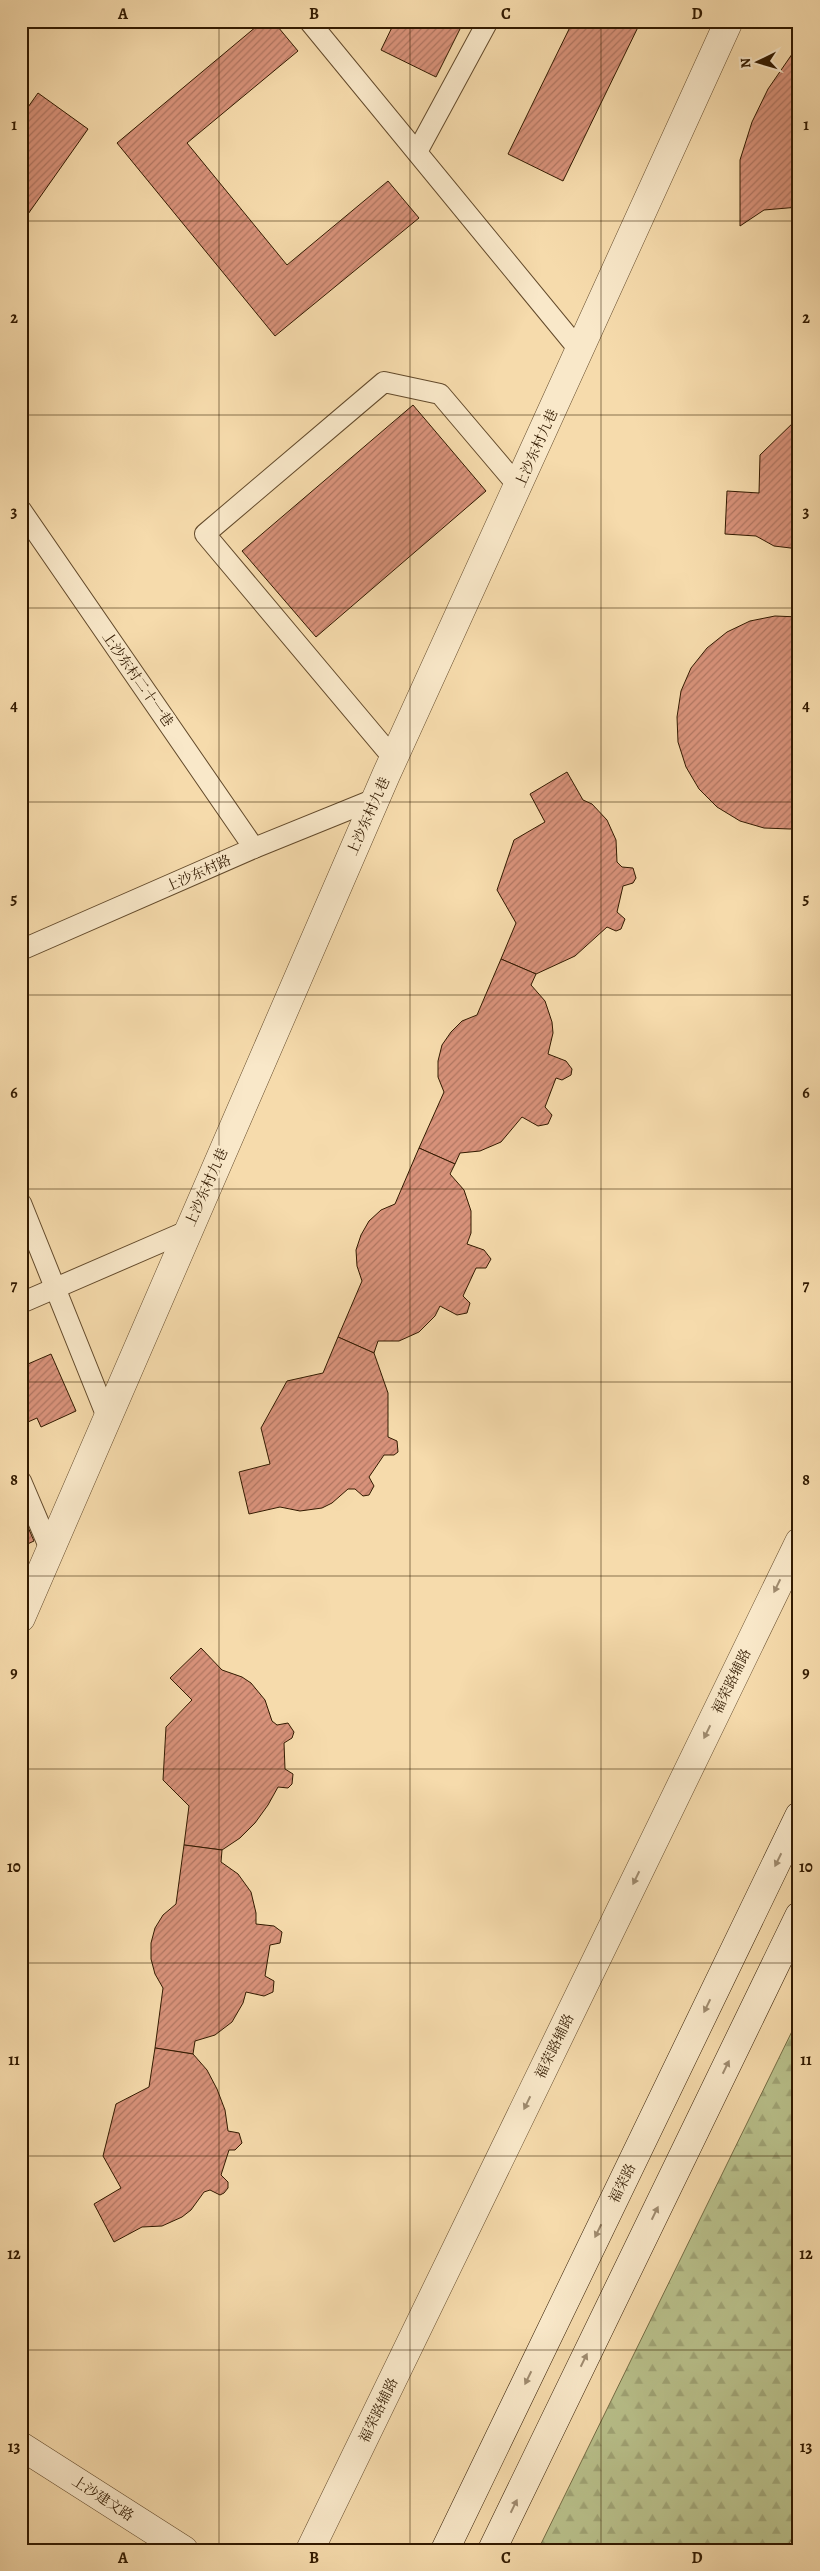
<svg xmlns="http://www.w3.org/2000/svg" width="820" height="2571" viewBox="0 0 820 2571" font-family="Alegreya,'Noto Serif SC',serif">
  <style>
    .forest { fill: url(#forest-firs); stroke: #766e46 }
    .building { fill: url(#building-hatch); stroke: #321a00 }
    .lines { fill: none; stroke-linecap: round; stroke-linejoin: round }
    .service-casing { stroke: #634a2b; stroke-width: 22 }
    .minor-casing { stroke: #634a2b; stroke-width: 29 }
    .tertiary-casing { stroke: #634a2b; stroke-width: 29 }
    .secondary-casing { stroke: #321a00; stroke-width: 29 }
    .service { stroke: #f9e8c9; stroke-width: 20 }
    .minor { stroke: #f9e8c9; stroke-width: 28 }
    .tertiary { stroke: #f9e8c9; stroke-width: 28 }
    .secondary { stroke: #f9e8c9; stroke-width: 28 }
    .oneway { fill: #9f8b6f }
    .grid { fill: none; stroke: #321a00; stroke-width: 1; stroke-opacity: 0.55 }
    .labels { text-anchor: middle; stroke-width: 5; stroke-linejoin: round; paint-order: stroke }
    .street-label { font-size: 14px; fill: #321a00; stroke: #f9e8c9 }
    .neatline { fill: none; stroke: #321a00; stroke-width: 2 }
    .grid-label { font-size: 16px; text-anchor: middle; font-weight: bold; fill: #321a00 }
  </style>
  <defs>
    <pattern id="forest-firs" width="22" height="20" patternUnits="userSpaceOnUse" patternTransform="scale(1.25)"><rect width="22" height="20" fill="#b9c18c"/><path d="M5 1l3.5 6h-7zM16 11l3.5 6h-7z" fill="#a0a577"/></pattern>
    <pattern id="building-hatch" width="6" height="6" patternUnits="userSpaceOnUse" patternTransform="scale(1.25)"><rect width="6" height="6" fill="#d8927a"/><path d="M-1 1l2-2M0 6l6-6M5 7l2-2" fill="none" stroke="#b07662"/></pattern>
  </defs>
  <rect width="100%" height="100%" fill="#f6dbac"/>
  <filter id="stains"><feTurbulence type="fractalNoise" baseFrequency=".004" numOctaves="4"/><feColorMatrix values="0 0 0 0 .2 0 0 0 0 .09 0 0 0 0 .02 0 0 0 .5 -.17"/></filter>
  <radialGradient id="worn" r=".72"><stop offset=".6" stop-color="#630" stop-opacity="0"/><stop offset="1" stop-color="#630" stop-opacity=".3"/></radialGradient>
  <path class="forest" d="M799,2017V2524L786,2550H538Z"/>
  <g class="building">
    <path d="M263,21H273L298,51L187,143L287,265L388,181L419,218L275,336L117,143Z"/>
    <path d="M395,21H464L436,77L381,50Z"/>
    <path d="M573,21H641L563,181L508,154Z"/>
    <path d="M799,44V207L764,210L740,226V160L752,122L768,89Z"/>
    <path d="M38,93L88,129L21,224V117Z"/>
    <path d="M413,405L486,491L316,637L242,551Z"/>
    <path d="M798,418L799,549L774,546L756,536L725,534L727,491L759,493L760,455Z"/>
    <path d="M775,616L799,617V828L790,829L764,828L740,821L717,807L699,789L686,767L678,742L677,717L681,691L691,668L707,648L727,632L750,621Z"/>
    <path d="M567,772L583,800L592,804L607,820L616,840L617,862L622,867L633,868L636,878L633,883L623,886L617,912L625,919L621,929L616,931L607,927L575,956L536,974L501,959L516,923L497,890L514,840L545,822L530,794Z"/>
    <path d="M501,959L536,974L531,985L545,1001L552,1022L553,1033L548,1054L566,1061L572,1069L571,1075L562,1080L556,1078L545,1107L552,1115L548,1124L538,1126L522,1117L501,1142L480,1151L460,1153L455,1164L419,1148L444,1092L438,1077V1061L442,1045L451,1032L462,1021L477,1015Z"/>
    <path d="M419,1148L455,1164L450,1174L464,1190L471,1211V1233L467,1244L484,1250L491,1259L486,1268H476L463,1296L470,1303L467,1313L457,1315L440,1306L435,1316L419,1332L399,1341H378L374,1353L338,1337L362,1281L357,1266L356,1250L361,1235L369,1221L381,1210L395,1204Z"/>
    <path d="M338,1337L374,1353L388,1393V1437L397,1441L398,1452L394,1455H384L369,1477L374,1486L369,1495L363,1496L355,1489H348L332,1503L322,1508L300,1511L280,1507L249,1514L239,1472L270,1464L261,1428L287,1381L323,1373Z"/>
    <path d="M51,1354L76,1411L41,1427L37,1418L21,1425V1367Z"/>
    <path d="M21,1511L34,1541L21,1547Z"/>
    <path d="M201,1648L222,1670L242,1677L251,1683L265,1700L272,1721L277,1725L288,1723L294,1732L292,1738L284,1743L285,1769L293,1774L292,1784L288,1788L278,1787L268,1805L255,1823L240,1838L222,1850L184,1845L189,1806L163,1780L166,1727L192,1700L170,1678Z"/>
    <path d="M184,1845L222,1850L221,1862L238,1874L251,1892L256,1913V1924L274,1926L282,1932L280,1943L270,1945L265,1976L274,1981L273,1992L264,1996L246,1992L243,2003L232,2022L215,2035L195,2041L193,2054L155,2048L163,1988L155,1974L151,1959V1943L155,1928L163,1915L176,1904Z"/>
    <path d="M155,2048L193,2054L207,2070L217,2089L225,2110L228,2131L239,2133L242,2143L235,2150H229L221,2175L228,2182V2188L224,2193L220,2195L210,2190L204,2192L191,2210L182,2217L162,2226L142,2227L114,2242L94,2204L121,2188L103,2156L116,2104L149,2087Z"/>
  </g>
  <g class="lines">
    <g class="service-casing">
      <g id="service">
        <path d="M309,21L580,351"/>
        <path d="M417,152L488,21"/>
        <path d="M21,510L254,848"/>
        <path d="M394,759L205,534L384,382L440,394L518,486"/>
        <path d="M21,950L254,848L375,799"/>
        <path d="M21,1203L107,1417"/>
        <path d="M21,1303L187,1231"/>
        <path d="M21,1481L50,1549"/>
      </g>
    </g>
    <g class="minor-casing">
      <g id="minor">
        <path d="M21,1618L386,775L729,21"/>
        <path d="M21,2446L184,2550"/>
      </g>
    </g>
    <g class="tertiary-casing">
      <path id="tertiary" d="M310,2550L799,1542"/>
    </g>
    <g class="secondary-casing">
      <g id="secondary">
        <path d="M445,2550L799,1816"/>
        <path d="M492,2550L799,1916"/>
      </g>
    </g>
    <use href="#service" class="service"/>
    <use href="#minor" class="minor"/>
    <use href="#tertiary" class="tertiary"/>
    <use href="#secondary" class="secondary"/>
  </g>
  <defs><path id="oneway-solid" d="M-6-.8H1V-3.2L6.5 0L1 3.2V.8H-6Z" transform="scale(1.25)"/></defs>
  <g class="oneway">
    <use href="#oneway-solid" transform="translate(777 1586) rotate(116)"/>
    <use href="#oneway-solid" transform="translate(707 1732) rotate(116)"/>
    <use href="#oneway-solid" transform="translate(778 1860) rotate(116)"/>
    <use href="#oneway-solid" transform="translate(636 1878) rotate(116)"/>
    <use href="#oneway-solid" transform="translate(707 2006) rotate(116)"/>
    <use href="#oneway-solid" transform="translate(726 2067) rotate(-64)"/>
    <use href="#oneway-solid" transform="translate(527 2103) rotate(116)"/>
    <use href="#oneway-solid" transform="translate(655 2213) rotate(-64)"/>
    <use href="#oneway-solid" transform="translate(598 2231) rotate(116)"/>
    <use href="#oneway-solid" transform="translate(584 2360) rotate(-64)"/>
    <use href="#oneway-solid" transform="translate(528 2378) rotate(116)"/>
    <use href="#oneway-solid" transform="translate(514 2506) rotate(-64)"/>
  </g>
  <path class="grid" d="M219,21V2550M410,21V2550M601,21V2550M21,221H799M21,415H799M21,608H799M21,802H799M21,995H799M21,1189H799M21,1382H799M21,1576H799M21,1769H799M21,1963H799M21,2156H799M21,2350H799"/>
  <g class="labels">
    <g class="street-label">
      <text transform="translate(536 448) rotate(-66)" y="5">上沙东村九巷</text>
      <text transform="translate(138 679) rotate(55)" y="5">上沙东村二十一巷</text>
      <text transform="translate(368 816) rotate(-66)" y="5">上沙东村九巷</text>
      <text transform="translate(198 873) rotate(-24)" y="5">上沙东村路</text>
      <text transform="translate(206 1187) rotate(-66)" y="5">上沙东村九巷</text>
      <text transform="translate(731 1681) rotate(-64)" y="5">福荣路辅路</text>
      <text transform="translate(554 2046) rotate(-64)" y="5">福荣路辅路</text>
      <text transform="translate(622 2183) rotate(-64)" y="5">福荣路</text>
      <text transform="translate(378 2410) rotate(-64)" y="5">福荣路辅路</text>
      <text transform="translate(103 2498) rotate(33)" y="5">上沙建文路</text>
    </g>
  </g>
  <rect width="820" height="2571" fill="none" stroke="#f6dbac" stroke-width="55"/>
  <g transform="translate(758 62) rotate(265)" stroke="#f9e8c9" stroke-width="4" paint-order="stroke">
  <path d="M0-4L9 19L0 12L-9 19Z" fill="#321a00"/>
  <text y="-8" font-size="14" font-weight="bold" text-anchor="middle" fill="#321a00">N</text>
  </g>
  <rect x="28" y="28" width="764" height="2516" class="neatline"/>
  <g class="grid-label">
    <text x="123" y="19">A</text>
    <text x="314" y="19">B</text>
    <text x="506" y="19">C</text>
    <text x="697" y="19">D</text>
    <text x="14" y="130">1</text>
    <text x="806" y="130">1</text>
    <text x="14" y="323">2</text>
    <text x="806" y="323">2</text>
    <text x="14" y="517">3</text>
    <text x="806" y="517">3</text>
    <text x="14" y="711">4</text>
    <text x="806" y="711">4</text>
    <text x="14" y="904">5</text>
    <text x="806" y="904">5</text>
    <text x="14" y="1098">6</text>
    <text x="806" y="1098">6</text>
    <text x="14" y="1291">7</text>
    <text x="806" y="1291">7</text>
    <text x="14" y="1485">8</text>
    <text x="806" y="1485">8</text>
    <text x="14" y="1678">9</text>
    <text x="806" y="1678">9</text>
    <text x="14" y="1872">10</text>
    <text x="806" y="1872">10</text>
    <text x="14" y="2065">11</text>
    <text x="806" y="2065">11</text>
    <text x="14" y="2259">12</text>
    <text x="806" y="2259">12</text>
    <text x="14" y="2452">13</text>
    <text x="806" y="2452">13</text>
    <text x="123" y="2563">A</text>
    <text x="314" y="2563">B</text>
    <text x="506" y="2563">C</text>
    <text x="697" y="2563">D</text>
  </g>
  <rect width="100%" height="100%" filter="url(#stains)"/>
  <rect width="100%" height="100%" fill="url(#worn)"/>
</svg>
